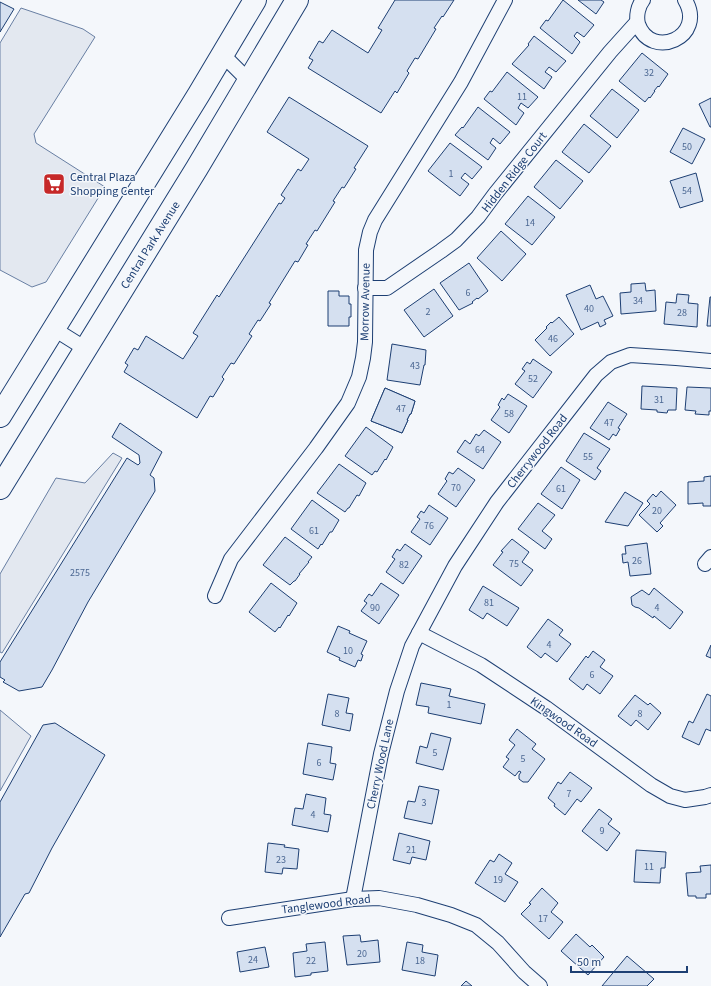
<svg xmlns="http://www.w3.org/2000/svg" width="711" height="986" viewBox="0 0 711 986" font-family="'Source Sans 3',sans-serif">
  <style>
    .parking { fill: #e3e8f0; stroke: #687fa3 }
    .building { fill: #d5e0f0; stroke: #1d3f73 }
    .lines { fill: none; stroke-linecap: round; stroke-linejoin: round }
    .minor-casing { stroke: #1d3f73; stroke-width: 16 }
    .primary-casing { stroke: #1d3f73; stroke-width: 24 }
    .minor { stroke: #f4f7fb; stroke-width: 14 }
    .primary { stroke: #f4f7fb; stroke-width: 22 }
    .labels { text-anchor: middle; stroke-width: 3; stroke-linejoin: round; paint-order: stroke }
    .number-label { font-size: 10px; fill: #4b6792 }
    .street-label { font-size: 12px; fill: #1d3f73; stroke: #f4f7fb }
    .poi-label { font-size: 12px; fill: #1d3f73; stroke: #f4f7fb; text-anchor: start }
  </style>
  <rect width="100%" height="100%" fill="#f4f7fb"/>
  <g class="parking">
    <path d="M21,8L83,29L95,37L34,134L36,143L105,187L46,282L32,287L0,270V43Z"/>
    <path d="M113,453L122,458L2,653L0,652V574L56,478L85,483Z"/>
    <path d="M0,710L31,736L0,791Z"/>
  </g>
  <g class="building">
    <path d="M395,0H454L443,17L442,16L434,28L436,29L418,59L415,58L407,71L409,73L397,93L395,91L381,113L308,68L313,60L309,58L319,41L323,43L332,30L368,53L382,30L378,28Z"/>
    <path d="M563,0L594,25L584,37L577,32L574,36L580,42L572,54L540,28L546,20L548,21Z"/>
    <path d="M578,0H601L604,2L596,14Z"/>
    <path d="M0,2L14,9L0,32Z"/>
    <path d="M534,36L566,61L556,72L549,67L545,72L552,77L544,89L512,64L529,45L528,44Z"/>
    <path d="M642,53L668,74L659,87L658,86L654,91H655L650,98L649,97L645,102L619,81Z"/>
    <path d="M507,72L538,97L528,108L521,103L518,108L524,113L516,125L484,99L490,91L492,92Z"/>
    <path d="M612,89L639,110L617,138L590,116Z"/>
    <path d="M289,97L368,146L354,168L356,169L344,188L342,187L333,201L335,202L317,231L315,230L306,244L308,245L298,262L295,261L269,303L271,304L260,321L258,320L249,334L252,336L234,364L231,363L222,377L224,379L213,397L210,396L197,418L124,372L128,365L125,363L134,348L138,350L146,336L183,359L198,336L193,333L217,295L219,297L279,203L281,204L285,198L281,195L298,169L301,171L309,159L267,132Z"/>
    <path d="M711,98V127H710L699,104Z"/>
    <path d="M478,107L510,132L500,144L493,138L490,143L496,148L488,160L455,135L462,127L463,128Z"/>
    <path d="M584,124L611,146L589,173L562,152Z"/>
    <path d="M683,128L705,139L692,164L670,152Z"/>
    <path d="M450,143L482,167L472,179L465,173L461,178L469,184L460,196L428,171Z"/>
    <path d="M556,160L583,181L560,209L534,187Z"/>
    <path d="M696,173L703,201L680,208L670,181Z"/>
    <path d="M528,196L555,217L532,245L505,224Z"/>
    <path d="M501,231L526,254L502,281L477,258Z"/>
    <path d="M469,263L488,291L478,299L477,298L472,302L473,303L459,310L440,283Z"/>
    <path d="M645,283L646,291L655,290L656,311L621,314L620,293L631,292V284Z"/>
    <path d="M590,285L596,299L603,296L613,316L604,320L606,324L600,327L598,322L581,330L566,295Z"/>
    <path d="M434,289L453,316L424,337L404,310Z"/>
    <path d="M328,291H339V296H349V304H351V317H349V326H328Z"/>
    <path d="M677,294L689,295L688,303L698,304L697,327L664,324L666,302L676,303Z"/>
    <path d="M710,297H711V326H707Z"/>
    <path d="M559,317L574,334L550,356L535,340L547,328L546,327L551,322L552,323Z"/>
    <path d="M392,344L426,350L425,365H424L420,385L387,380Z"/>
    <path d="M533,359L552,372L533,398L515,384L525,371L522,369L527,362L530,364Z"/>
    <path d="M642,386L677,388L676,410H668L667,413L657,412V410L641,409Z"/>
    <path d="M687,387L711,388V411H709V415L695,414L696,411L685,410Z"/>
    <path d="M385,388L415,401L411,414H410L407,420H408L402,433L371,421Z"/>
    <path d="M385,388L415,401L411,414H410L407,420H408L402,433L371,421Z"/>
    <path d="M508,394L527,406L509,433L491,420L500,407L498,405L502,398L504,400Z"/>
    <path d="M608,402L627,414L618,428L620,429L616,436L613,434L609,440L590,428Z"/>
    <path d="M120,423L162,452L150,475L154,478L155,491L88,602L52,670L42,687L19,691L3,682L5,680L0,677V662L127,458L138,465L140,463L139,455L112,437Z"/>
    <path d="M366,427L393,447L386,460L385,459L377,472L375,471L372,475L345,456Z"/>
    <path d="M484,430L501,442L483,469L457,452L465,440L470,444L476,434L479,436Z"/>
    <path d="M584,433L610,449L597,468L601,471L595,480L566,461Z"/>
    <path d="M339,464L366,483L359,496L357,495L349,508H348L345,512L317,493Z"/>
    <path d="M561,467L580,480L562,509L541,494Z"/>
    <path d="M458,468L475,480L456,507L438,494L447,481L445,479L449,472L453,474Z"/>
    <path d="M711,476V506H703V503L688,504V482L704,481V477Z"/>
    <path d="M661,491L676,505L660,523L663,526L657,532L639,515L650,504L647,501L653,494L656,497Z"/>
    <path d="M625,492L643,503L628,526L605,522Z"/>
    <path d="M312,500L339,520L332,532H330L322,545L321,544L318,549L291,529Z"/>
    <path d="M538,503L555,515L542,531L552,539L545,549L518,529Z"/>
    <path d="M429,505L448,518L430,545L411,532L420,519L417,517L421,511L424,513Z"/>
    <path d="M285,537L312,557L308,562H309L299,574H300L295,581H294L290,585L263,565Z"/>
    <path d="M512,539L529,552L522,562L533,570L521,586L493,565L503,552L501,551Z"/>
    <path d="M647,543L651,574L630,576L628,562L623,563L622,554H626L625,546Z"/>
    <path d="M405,544L422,556L403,584L386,572L395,559L392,557L397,549L400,551Z"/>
    <path d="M271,583L297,603L289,616L288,615L280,628L279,627L275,632L249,612Z"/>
    <path d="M381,583L399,595L379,624L361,611L367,603L364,601L369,594L372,596Z"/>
    <path d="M483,586L519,608L507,626L487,613L483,619L469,610Z"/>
    <path d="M654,588L683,612L670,629L654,616L653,618L639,608L635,607L632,605L631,597L642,590L649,595Z"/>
    <path d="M548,619L563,630L559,635L571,644L557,662L545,653L541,658L527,647Z"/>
    <path d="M338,626L350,631L349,633L367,641L361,654L363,655L361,661L358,660L355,667L339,660L340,658L327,652Z"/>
    <path d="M711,645V658L706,656Z"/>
    <path d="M593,651L605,660L600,667L613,676L600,694L587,684L583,690L569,679L586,656L588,658Z"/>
    <path d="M421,683L451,689L449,696L485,704L481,724L428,713L429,707L416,705Z"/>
    <path d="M328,694L349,698L346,713L353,714L350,731L322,725Z"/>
    <path d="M707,694L711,696V731L706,729L699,745L682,737L689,721L693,723Z"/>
    <path d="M635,695L648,705L650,703L661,713L648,730L636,720L631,726L618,716Z"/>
    <path d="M55,723L105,755L52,848L29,893L25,894L0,937V802L43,725Z"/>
    <path d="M517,729L536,744L532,749L545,759L528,782H523L519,779V775L521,772L519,771L515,776L503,767L509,759L506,757L515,745L509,740Z"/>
    <path d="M431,733L451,738L443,770L416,763L420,746L427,748Z"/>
    <path d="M308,743L332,747L330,763L336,764L333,780L303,774Z"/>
    <path d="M570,772L592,788L581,802L577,799L565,815L554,806L555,804L548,798L558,782L561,784Z"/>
    <path d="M419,786L439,790L432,824L404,818L408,801L415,802Z"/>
    <path d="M306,794L326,798L324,814L331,815L328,832L292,825L295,808L303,809Z"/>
    <path d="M599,809L612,819L608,824L620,833L607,851L582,831Z"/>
    <path d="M399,833L430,841L426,860L412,857L410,864L393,860Z"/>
    <path d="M268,843L285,845L284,847L299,849L297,869L283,868L282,874L265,872Z"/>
    <path d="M636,850L666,852L665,868H661L660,883L634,882Z"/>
    <path d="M499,854L512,863L505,874L518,882L505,902L475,883L490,860L494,862Z"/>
    <path d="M711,865V894H706V898H696V896H688L686,873L701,872L700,866Z"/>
    <path d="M542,888L558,903L551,912L563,922L549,939L521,914L531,904L529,903Z"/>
    <path d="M576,934L590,947L592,945L604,957L588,975L561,951Z"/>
    <path d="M360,935L361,942L378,940L380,962L347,965L343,936Z"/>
    <path d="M325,942L328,971L311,973V975L295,977L293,953L307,951L306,944Z"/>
    <path d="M407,942L423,945L422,952L438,955L435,976L402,970Z"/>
    <path d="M265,947L269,967L240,972L237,952Z"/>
    <path d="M627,956L654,979L647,986H602Z"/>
    <path d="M466,981L472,986H461Z"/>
  </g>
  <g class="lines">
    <g class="minor-casing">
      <g id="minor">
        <path d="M643,0C638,6 636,16 638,24C651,61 707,37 685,0"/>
        <path d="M222,54L249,81"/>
        <path d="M365,288H387L441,251L456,240L478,217L495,194L610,52L637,22"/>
        <path d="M54,329L86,349"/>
        <path d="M705,564L711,557"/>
        <path d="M215,596L231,559L316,448L348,403L359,377L363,358L365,342L366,250L370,232L375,220L461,82L505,0"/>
        <path d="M419,633L481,665L546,708L651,785L670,796L685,800L705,797L711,795"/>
        <path d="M353,899L381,754L397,691L412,646L455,566L497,502L596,375L611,362L630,355L676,358L711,361"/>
        <path d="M229,918L353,899L379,898L417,905L451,915L476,925L498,943L524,972L540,986"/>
      </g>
    </g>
    <g class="primary-casing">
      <g id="primary">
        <path d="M0,416L199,94L255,0"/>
        <path d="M0,488L197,168L297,0"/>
      </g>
    </g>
    <use href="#minor" class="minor"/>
    <use href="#primary" class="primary"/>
  </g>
  <defs>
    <g id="supermarket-square" transform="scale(1.15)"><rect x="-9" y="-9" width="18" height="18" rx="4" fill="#c62828" stroke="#f4f7fb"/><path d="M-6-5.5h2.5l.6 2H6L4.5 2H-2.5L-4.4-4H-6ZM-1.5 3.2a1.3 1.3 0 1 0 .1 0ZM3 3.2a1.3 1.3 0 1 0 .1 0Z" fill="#fff"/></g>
  </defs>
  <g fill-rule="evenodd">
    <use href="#supermarket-square" x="54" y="184"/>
  </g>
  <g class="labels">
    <g class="number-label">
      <text x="649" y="76">32</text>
      <text x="522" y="100">11</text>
      <text x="687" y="150">50</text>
      <text x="451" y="177">1</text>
      <text x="687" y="194">54</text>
      <text x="530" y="226">14</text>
      <text x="468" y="296">6</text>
      <text x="638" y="304">34</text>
      <text x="589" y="312">40</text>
      <text x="428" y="315">2</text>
      <text x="682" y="316">28</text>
      <text x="553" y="342">46</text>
      <text x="415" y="369">43</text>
      <text x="533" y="382">52</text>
      <text x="659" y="403">31</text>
      <text x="401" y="412">47</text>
      <text x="509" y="417">58</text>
      <text x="609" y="426">47</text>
      <text x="480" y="453">64</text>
      <text x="588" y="460">55</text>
      <text x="456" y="491">70</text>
      <text x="561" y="492">61</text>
      <text x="657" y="514">20</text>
      <text x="429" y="529">76</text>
      <text x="314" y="534">61</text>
      <text x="637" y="564">26</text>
      <text x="514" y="567">75</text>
      <text x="404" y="568">82</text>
      <text x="80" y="576">2575</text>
      <text x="489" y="606">81</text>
      <text x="375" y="611">90</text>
      <text x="657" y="611">4</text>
      <text x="549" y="648">4</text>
      <text x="348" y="654">10</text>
      <text x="592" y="678">6</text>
      <text x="449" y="708">1</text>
      <text x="337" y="717">8</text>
      <text x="640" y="717">8</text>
      <text x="435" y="756">5</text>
      <text x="523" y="762">5</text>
      <text x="319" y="766">6</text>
      <text x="569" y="797">7</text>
      <text x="424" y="806">3</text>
      <text x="313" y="818">4</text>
      <text x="602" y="834">9</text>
      <text x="411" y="853">21</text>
      <text x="281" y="863">23</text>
      <text x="649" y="870">11</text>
      <text x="498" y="883">19</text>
      <text x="543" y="922">17</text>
      <text x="362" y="957">20</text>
      <text x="253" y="963">24</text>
      <text x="311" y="964">22</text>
      <text x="420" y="964">18</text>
    </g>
    <g class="street-label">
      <text transform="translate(514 172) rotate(-52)" y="4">Hidden Ridge Court</text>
      <text transform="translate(150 245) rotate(-58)" y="4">Central Park Avenue</text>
      <text transform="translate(365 302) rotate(-89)" y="4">Morrow Avenue</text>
      <text transform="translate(537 451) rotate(-52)" y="4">Cherrywood Road</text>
      <text transform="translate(564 722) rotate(35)" y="4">Kingwood Road</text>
      <text transform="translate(380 764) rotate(-78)" y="4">Cherry Wood Lane</text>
      <text transform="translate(326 904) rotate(-7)" y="4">Tanglewood Road</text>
    </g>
    <g class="poi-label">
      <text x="70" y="181">Central Plaza<tspan x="70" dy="14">Shopping Center</tspan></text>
    </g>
  </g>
  <path d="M571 966v6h116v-6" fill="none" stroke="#1d3f73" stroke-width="2"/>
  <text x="577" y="966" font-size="12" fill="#1d3f73" stroke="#f4f7fb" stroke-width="3" paint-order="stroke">50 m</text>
</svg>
